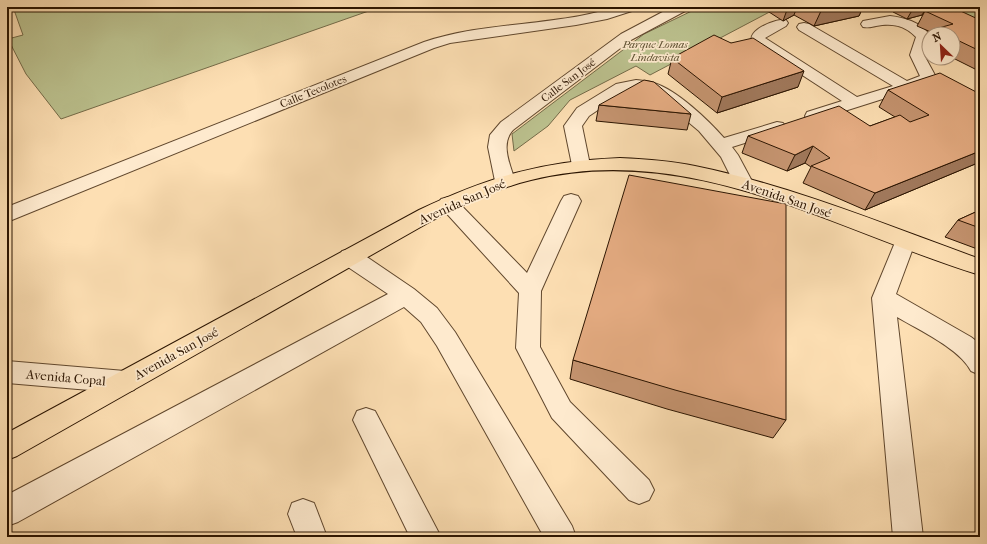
<svg xmlns="http://www.w3.org/2000/svg" width="987" height="544" viewBox="0 0 987 544" font-family="'IM FELL French Canon',serif">
  <style>
    .green { fill: #bcc28f; stroke: #746b48 }
    .lines { fill: none; stroke-linecap: round; stroke-linejoin: round }
    .minor-casing { stroke: #60472d; stroke-width: 2 }
    .major-casing { stroke: #2b1400; stroke-width: 2 }
    .minor { fill: #feeace; fill-rule: evenodd }
    .major { fill: #fddfb3; fill-rule: evenodd }
    .wall { fill: #c59470; stroke: #2b1400 }
    .shaded-wall { fill: #a0785b; stroke: #2b1400 }
    .building { fill: #e5ac82; stroke: #2b1400 }
    .labels { text-anchor: middle; stroke-width: 3.5; stroke-linejoin: round; paint-order: stroke }
    .far-park-label { font-size: 11px; font-style: italic; fill: #5e5132; stroke: #feeace }
    .far-street-label { font-size: 11px; fill: #2b1400; stroke: #feeace }
    .street-label { font-size: 13px; fill: #2b1400; stroke: #feeace }
  </style>
  <rect width="100%" height="100%" fill="#fddfb3"/>
  <filter id="stains"><feTurbulence type="fractalNoise" baseFrequency=".005" numOctaves="4"/><feColorMatrix values="0 0 0 0 .2 0 0 0 0 .09 0 0 0 0 .02 0 0 0 .5 -.17"/></filter>
  <radialGradient id="worn" r=".72"><stop offset=".6" stop-color="#630" stop-opacity="0"/><stop offset="1" stop-color="#630" stop-opacity=".3"/></radialGradient>
  <g class="green">
    <path d="M13,7H380L61,119L26,74L8,39L23,35Z"/>
    <path d="M700,7H779L650,75L636,66L570,100L548,126L514,151L512,134L644,34Z"/>
    <path d="M971,7H980V34L941,16Z"/>
  </g>
  <g class="lines">
    <g class="minor-casing">
      <g id="minor">
        <path d="M616,7H637L635,10L607,19L576,25L450,43L434,48L7,222V207L424,42C486,21 554,27 616,7Z"/>
        <path d="M672,7H689L687,10L631,40L513,130C500,144 510,164 515,181L512,185L505,187L498,185L495,181L488,147L490,135L501,122L621,34Z"/>
        <path d="M890,16C906,18 919,22 929,34L924,55L936,77L930,84L813,121L807,120L805,116L807,112L842,101L753,43C744,31 777,18 786,20L788,23L786,26L765,38L857,97L893,86L799,30L797,27L799,24L804,23L809,24L907,81L920,76L910,55L916,37C904,25 892,23 876,26C871,27 868,28 863,27L861,24L863,21Z"/>
        <path d="M636,80C642,81 649,81 654,83C677,90 708,120 724,138L777,122L783,123L786,127L783,131L732,147L738,155L753,183L750,187L743,189L736,187L721,157L699,131L656,95L646,91H626L589,116L582,126L590,165L588,169L581,171L574,169L572,165L564,126L577,108L616,84Z"/>
        <path d="M571,194L578,196L581,201L541,291L540,347L570,402L649,480L654,490L649,500L639,504L629,500L552,418L516,348L519,293L438,204L441,199L448,197L455,199L527,273L561,201L564,196Z"/>
        <path d="M906,233L913,235L916,240L896,294L971,337L980,344V375L971,371C960,349 919,330 897,317L923,537H893L872,298L896,240L899,235Z"/>
        <path d="M350,249L358,251L414,289L437,308L455,332L572,526L576,537H544L437,346L421,322L404,307L18,522L7,526V495L388,294L342,263L339,257L342,251Z"/>
        <path d="M7,361L125,371L134,374L138,382L134,390L125,393L7,383Z"/>
        <path d="M366,408L375,411L441,537H410L353,420L357,411Z"/>
        <path d="M303,499L314,503L327,537H297L288,514L292,503Z"/>
      </g>
    </g>
    <g class="major-casing">
      <path id="major" d="M620,158C645,159 671,161 695,166C793,186 886,225 980,259V275C833,230 691,140 531,180C497,188 465,204 433,220L17,456L7,460V433L419,210C489,177 542,161 620,158Z"/>
    </g>
    <use href="#minor" class="minor"/>
    <use href="#major" class="major"/>
  </g>
  <g class="wall">
    <path d="M771,7H863L859,16L814,26L794,15L783,21L769,12Z"/>
    <path d="M896,7H927L922,15L907,19L893,12Z"/>
    <path d="M925,11L980,20V76L976,74L978,70H977L953,58V34H932L933,33L917,26Z"/>
    <path d="M929,40V45L927,44Z"/>
    <path d="M731,43L798,87L717,113L668,74L672,58Z"/>
    <path d="M888,90L980,94V162L865,210L803,183L811,167L805,163L787,171L742,153L748,136L870,126L895,117L879,107Z"/>
    <path d="M599,105L691,114L687,130L596,121Z"/>
    <path d="M980,210V250L945,237L958,220Z"/>
    <path d="M573,360L786,420L773,438L667,409L570,379Z"/>
  </g>
  <g class="shaded-wall">
    <path d="M788,7H797L794,15L783,21Z"/>
    <path d="M840,7H863L859,16L814,26L821,11Z"/>
    <path d="M914,7H927L922,15L907,19Z"/>
    <path d="M804,71L798,87L717,113L722,97Z"/>
    <path d="M813,146L805,163L787,171L795,155Z"/>
    <path d="M980,151V162L865,210L875,193Z"/>
  </g>
  <g class="building">
    <path d="M812,7H840L821,11Z"/>
    <path d="M939,7H952L980,20V51L953,38V34H946L935,29L953,24L925,11Z"/>
    <path d="M714,35L731,43L753,38L804,71L722,97L672,58Z"/>
    <path d="M940,73L980,94V104H979H980V151L875,193L811,166L830,158L813,146L795,155L748,136L839,106L870,126L900,115L910,122L929,115L888,90Z"/>
    <path d="M644,80L654,82L691,114L599,105Z"/>
    <path d="M629,175L786,204V420L675,390L573,360Z"/>
    <path d="M980,210V228L958,220Z"/>
  </g>
  <g class="labels">
    <g class="far-park-label">
      <text x="655" y="48">Parque Lomas<tspan x="655" dy="13">Lindavista</tspan></text>
    </g>
    <g class="far-street-label">
      <text transform="translate(568 80) rotate(-37)" y="4">Calle San José</text>
      <text transform="translate(313 91) rotate(-22)" y="4">Calle Tecolotes</text>
    </g>
    <g class="street-label">
      <text transform="translate(787 198) rotate(19)" y="5">Avenida San José</text>
      <text transform="translate(462 201) rotate(-24)" y="5">Avenida San José</text>
      <text transform="translate(176 353) rotate(-29)" y="5">Avenida San José</text>
      <text transform="translate(66 377) rotate(5)" y="5">Avenida Copal</text>
    </g>
  </g>
  <rect width="987" height="544" fill="none" stroke="#fddfb3" stroke-width="24"/>
  <rect x="8" y="8" width="971" height="528" fill="none" stroke="#2b1400" stroke-width="2"/>
  <rect x="12" y="12" width="963" height="520" fill="none" stroke="#2b1400"/>
  <g transform="translate(941 46) rotate(335)"><circle r="19" fill="#feeace" stroke="#aa947c"/>
  <path d="M0-3L7 15L0 10L-7 15Z" fill="#8f2418"/>
  <text y="-6" font-size="11" font-weight="bold" text-anchor="middle" fill="#2b1400">N</text>
  </g>
  <rect width="100%" height="100%" filter="url(#stains)"/>
  <rect width="100%" height="100%" fill="url(#worn)"/>
</svg>
